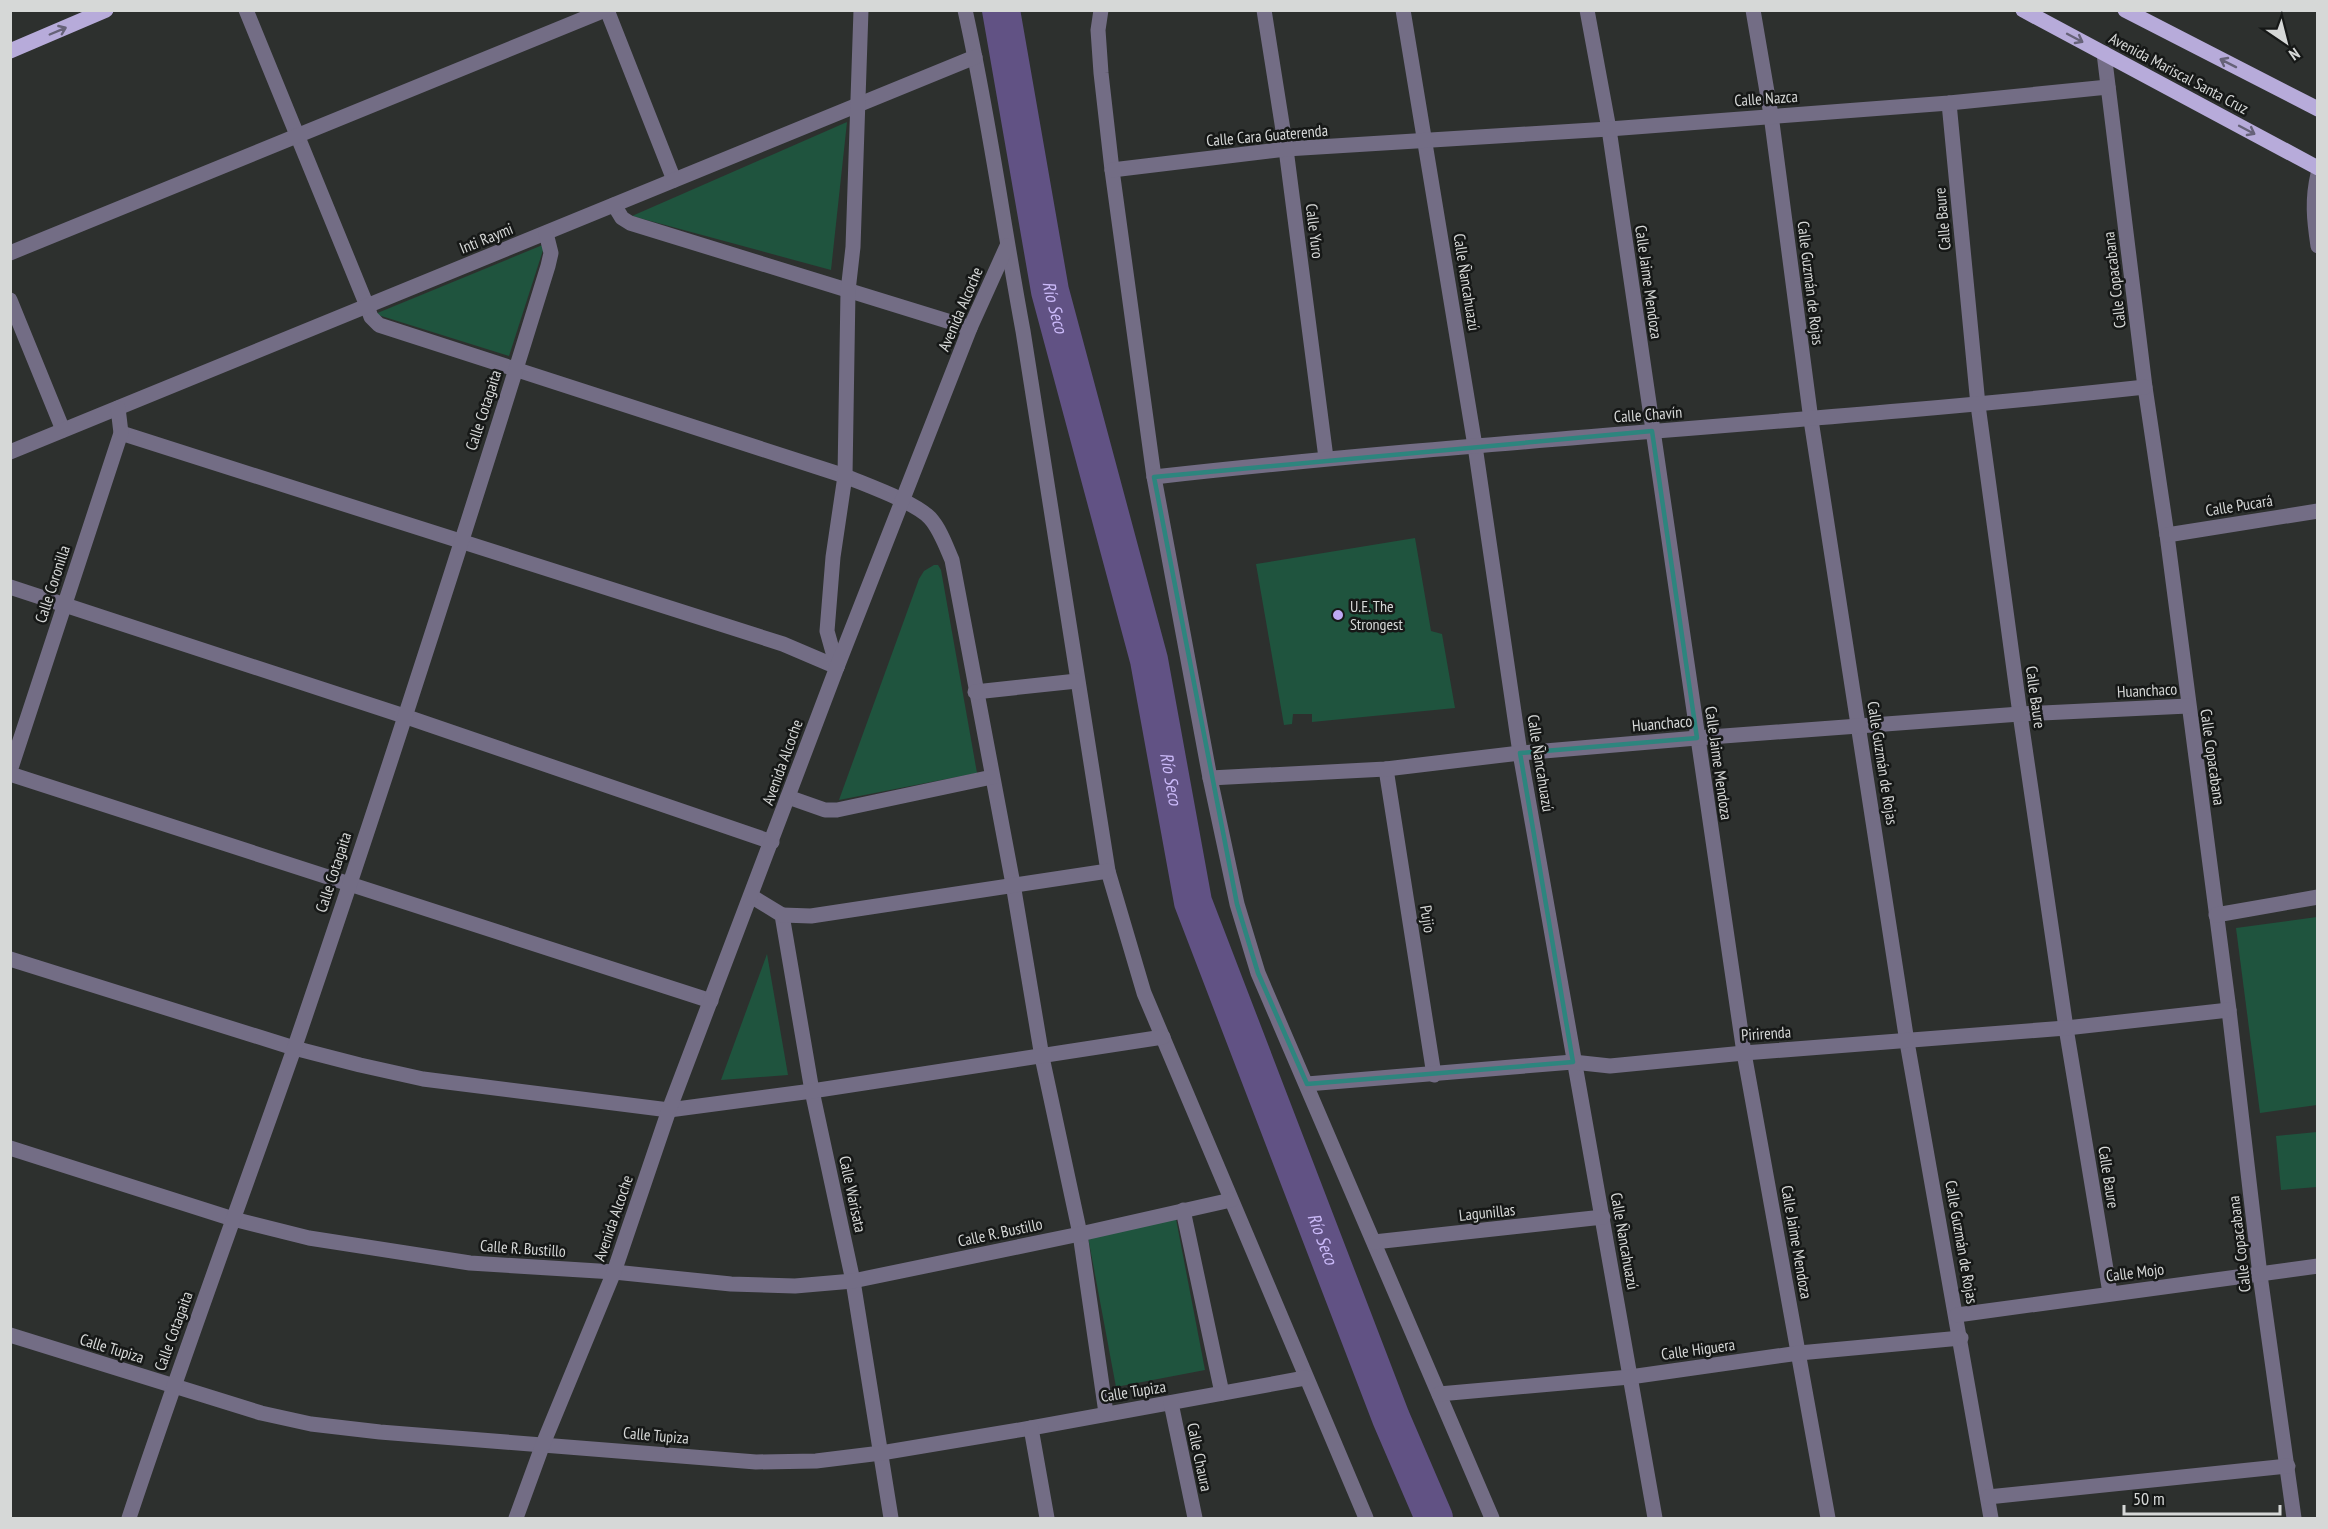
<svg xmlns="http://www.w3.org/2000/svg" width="2328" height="1529" viewBox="0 0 2328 1529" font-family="'PT Sans Narrow',sans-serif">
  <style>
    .green { fill: #1f543e }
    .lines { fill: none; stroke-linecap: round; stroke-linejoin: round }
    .river { stroke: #615284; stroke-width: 38 }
    .minor { stroke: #736d85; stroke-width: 15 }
    .major { stroke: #b7abda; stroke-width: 15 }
    .oneway { stroke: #666278 }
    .marked { fill: none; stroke: #2d857e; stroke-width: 4.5; stroke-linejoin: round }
    .poi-dot { fill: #bea9f4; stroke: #161817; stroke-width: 2 }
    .labels { text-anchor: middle; stroke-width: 5; stroke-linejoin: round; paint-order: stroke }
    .street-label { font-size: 16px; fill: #d6d8d7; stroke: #161817 }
    .poi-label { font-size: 16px; fill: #d6d8d7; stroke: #161817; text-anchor: start }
    .water-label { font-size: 18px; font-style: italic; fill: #cbbaf9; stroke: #161817 }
  </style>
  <rect width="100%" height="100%" fill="#2d302e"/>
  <g class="green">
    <path d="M847,122L831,270L632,216Z"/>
    <path d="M545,244L509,356L375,314Z"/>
    <path d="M1415,538L1431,631L1442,634L1455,708L1312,722V714H1293L1292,724L1284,725L1256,564Z"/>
    <path d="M934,565H938L941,570L977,773L839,800L919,579L924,571Z"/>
    <path d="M2317,917V1105L2260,1113L2236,928Z"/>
    <path d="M767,954L788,1075L721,1080Z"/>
    <path d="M2317,1132V1187L2281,1190L2276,1136Z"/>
    <path d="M1176,1219L1205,1370L1116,1387L1088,1237Z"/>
  </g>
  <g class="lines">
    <path class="river" id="s1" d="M1001,10L1050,291L1149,660L1193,902L1391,1418L1434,1518"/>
    <g class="minor">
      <path d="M246,10L367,306L371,317L379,325L845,476C866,485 915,502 930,518C940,529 946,546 952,560L1013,884L1042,1057L1080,1234L1106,1413"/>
      <path d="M607,10L674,180"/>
      <path d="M965,10C989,117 1003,224 1023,331L1108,871L1144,993L1366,1518"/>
      <path d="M1101,10L1098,30L1101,73L1112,170L1154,477L1210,778L1237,904L1258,973L1492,1518"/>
      <path d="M1264,10L1286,149L1326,458"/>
      <path d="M1403,10L1475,446L1520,753L1655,1518"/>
      <path d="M1587,10L1609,129L1744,1053L1828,1518"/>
      <path d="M1753,10L1771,115L1811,420L1907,1042L1991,1518"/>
      <path d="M2104,53L2145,387L2167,535L2229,1010L2260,1275L2294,1518"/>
      <path d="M1949,103L1978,405L2020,714L2066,1028L2110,1293"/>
      <path d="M1112,170L1286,149L1609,129L1949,103L2108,87"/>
      <path d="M2318,174C2312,199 2314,220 2318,246"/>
      <path d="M614,205L622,218L630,223L970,328"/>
      <path d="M10,253L605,10"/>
      <path d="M10,300L63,430"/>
      <path d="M121,433L783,644L837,667"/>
      <path d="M10,452L975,57"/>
      <path d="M1154,477C1484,440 1815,423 2145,387"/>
      <path d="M2167,535L2318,511"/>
      <path d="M10,587L404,716L772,842"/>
      <path d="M837,667L827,631L833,557L845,476L848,291L853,247L861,10"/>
      <path d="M975,692L1077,681"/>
      <path d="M1386,769L1434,1075"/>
      <path d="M10,771L121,433L118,408"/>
      <path d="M10,774L711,1001"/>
      <path d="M1210,778L1386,769L1520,753L1697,738L2020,714L2188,706"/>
      <path d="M788,797L825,810H837L992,777"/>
      <path d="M751,896L782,915L812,1091L853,1281L891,1518"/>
      <path d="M782,915L811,916L1108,871"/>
      <path d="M2216,915L2318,897"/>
      <path d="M10,959L294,1048L360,1065L423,1079L669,1110L812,1091L1163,1037"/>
      <path d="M1307,1084L1573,1062L1610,1066L1744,1053L2066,1028L2229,1010"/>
      <path d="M10,1148L233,1219L309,1238L470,1263L614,1272L731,1284L795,1286L853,1281L1080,1234L1231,1200"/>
      <path d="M1183,1210L1222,1393"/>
      <path d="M1374,1242L1603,1217"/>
      <path d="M1957,1315L2318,1266"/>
      <path d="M10,1335L261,1413L311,1424L380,1432L756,1462L816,1461L881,1453L1031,1428L1305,1378"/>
      <path d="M1439,1394L1630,1377L1799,1353L1961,1338"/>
      <path d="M1171,1403L1195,1518"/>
      <path d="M1031,1428L1047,1518"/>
      <path d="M1988,1497L2288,1466"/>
      <path d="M129,1518C181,1361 239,1205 294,1049C383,789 467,528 548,266L551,253L546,233"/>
      <path d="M516,1518L543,1444L614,1272L669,1110L837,667L970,328L1007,246"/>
    </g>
    <g class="major">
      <path d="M2023,10L2318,168"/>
      <path d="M2125,10L2318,109"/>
      <path d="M10,51L106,10"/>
    </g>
  </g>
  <defs><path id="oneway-shaft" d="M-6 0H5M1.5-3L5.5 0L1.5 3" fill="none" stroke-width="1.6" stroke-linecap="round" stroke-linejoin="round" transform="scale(1.5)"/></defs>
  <g class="oneway">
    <use href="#oneway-shaft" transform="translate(58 31) rotate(-23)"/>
    <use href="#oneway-shaft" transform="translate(2075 38) rotate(28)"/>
    <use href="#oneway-shaft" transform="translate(2228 63) rotate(-153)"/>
    <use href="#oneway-shaft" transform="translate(2247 130) rotate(28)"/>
  </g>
  <path class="marked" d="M1652,431L1697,738L1520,753L1573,1062L1307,1084L1258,973L1237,904L1154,477Z"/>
  <circle class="poi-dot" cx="1338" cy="615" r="6"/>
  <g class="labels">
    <g class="street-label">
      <text transform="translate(2179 73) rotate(28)" y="6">Avenida Mariscal Santa Cruz</text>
      <text transform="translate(1766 98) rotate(-4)" y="6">Calle Nazca</text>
      <text transform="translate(1267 135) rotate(-5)" y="6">Calle Cara Guaterenda</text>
      <text transform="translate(1942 219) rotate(-95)" y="6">Calle Baure</text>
      <text transform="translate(1315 231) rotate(83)" y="6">Calle Yuro</text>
      <text transform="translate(486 238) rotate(-22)" y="6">Inti Raymi</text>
      <text transform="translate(2114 280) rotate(-97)" y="6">Calle Copacabana</text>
      <text transform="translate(1467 282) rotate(81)" y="6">Calle Ñancahuazú</text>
      <text transform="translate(1649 282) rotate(82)" y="6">Calle Jaime Mendoza</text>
      <text transform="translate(1811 283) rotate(83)" y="6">Calle Guzmán de Rojas</text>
      <text transform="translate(960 309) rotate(-67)" y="6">Avenida Alcoche</text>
      <text transform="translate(483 410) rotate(-72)" y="6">Calle Cotagaita</text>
      <text transform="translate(1648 414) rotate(-4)" y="6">Calle Chavín</text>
      <text transform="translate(2239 505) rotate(-9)" y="6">Calle Pucará</text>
      <text transform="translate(52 584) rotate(-72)" y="6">Calle Coronilla</text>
      <text transform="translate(2147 690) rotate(-3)" y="6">Huanchaco</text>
      <text transform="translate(2036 697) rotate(82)" y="6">Calle Baure</text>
      <text transform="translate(1662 723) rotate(-5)" y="6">Huanchaco</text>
      <text transform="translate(2213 757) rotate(82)" y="6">Calle Copacabana</text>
      <text transform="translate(782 762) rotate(-70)" y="6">Avenida Alcoche</text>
      <text transform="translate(1541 763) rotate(81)" y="6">Calle Ñancahuazú</text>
      <text transform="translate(1719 763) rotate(82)" y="6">Calle Jaime Mendoza</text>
      <text transform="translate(1883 763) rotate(81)" y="6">Calle Guzmán de Rojas</text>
      <text transform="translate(333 872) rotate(-72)" y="6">Calle Cotagaita</text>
      <text transform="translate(1428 919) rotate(81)" y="6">Pujio</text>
      <text transform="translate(1766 1033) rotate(-4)" y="6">Pirirenda</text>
      <text transform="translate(2109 1177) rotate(81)" y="6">Calle Baure</text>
      <text transform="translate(853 1194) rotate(78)" y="6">Calle Warisata</text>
      <text transform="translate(1487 1212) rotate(-6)" y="6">Lagunillas</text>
      <text transform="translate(613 1218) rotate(-71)" y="6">Avenida Alcoche</text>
      <text transform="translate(1000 1232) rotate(-12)" y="6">Calle R. Bustillo</text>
      <text transform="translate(1625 1241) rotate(80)" y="6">Calle Ñancahuazú</text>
      <text transform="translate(1797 1242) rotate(80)" y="6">Calle Jaime Mendoza</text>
      <text transform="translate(1962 1242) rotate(80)" y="6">Calle Guzmán de Rojas</text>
      <text transform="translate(2239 1244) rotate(-97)" y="6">Calle Copacabana</text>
      <text transform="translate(523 1248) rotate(4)" y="6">Calle R. Bustillo</text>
      <text transform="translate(2135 1272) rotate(-7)" y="6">Calle Mojo</text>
      <text transform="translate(173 1331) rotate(-70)" y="6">Calle Cotagaita</text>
      <text transform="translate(112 1348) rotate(17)" y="6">Calle Tupiza</text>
      <text transform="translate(1698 1349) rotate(-8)" y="6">Calle Higuera</text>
      <text transform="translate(1133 1391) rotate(-9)" y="6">Calle Tupiza</text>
      <text transform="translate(656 1435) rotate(5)" y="6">Calle Tupiza</text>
      <text transform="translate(1200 1457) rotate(78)" y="6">Calle Chaura</text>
    </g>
    <g class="poi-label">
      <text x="1350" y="612">U.E. The<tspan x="1350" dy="18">Strongest</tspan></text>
    </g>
    <g class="water-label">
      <text dy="6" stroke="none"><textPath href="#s1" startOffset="302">Río Seco</textPath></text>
      <text dy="6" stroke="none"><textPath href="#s1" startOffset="788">Río Seco</textPath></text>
      <text dy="6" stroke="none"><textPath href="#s1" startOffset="1274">Río Seco</textPath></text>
    </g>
  </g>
  <rect width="2328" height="1529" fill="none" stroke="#d6d8d7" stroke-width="24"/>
  <g transform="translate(2286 42) rotate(145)" stroke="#161817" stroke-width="4.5" paint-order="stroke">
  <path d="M0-4.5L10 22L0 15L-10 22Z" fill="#d6d8d7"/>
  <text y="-9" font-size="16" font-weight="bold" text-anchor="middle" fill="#d6d8d7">N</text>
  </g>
  <path d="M2124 1505v9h156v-9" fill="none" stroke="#d6d8d7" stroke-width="3"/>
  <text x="2133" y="1505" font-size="18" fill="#d6d8d7" stroke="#161817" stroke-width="4.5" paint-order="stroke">50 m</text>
</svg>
